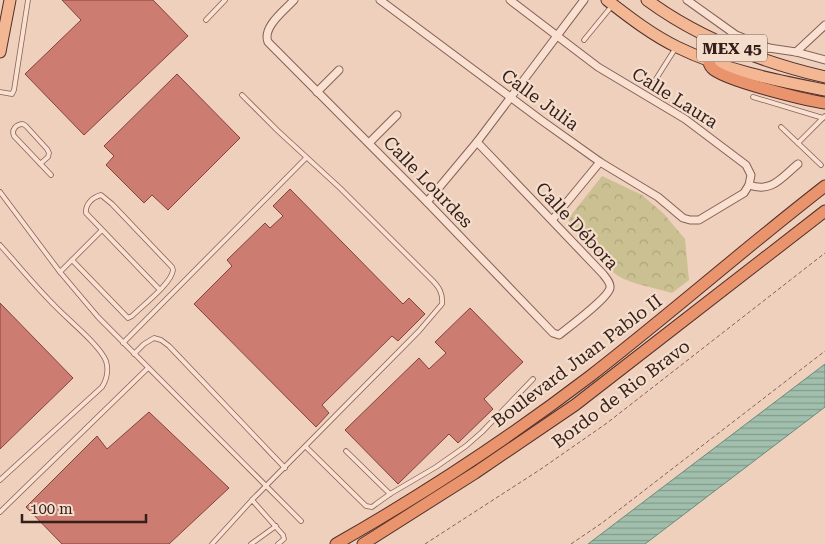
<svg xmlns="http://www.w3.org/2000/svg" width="825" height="544" viewBox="0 0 825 544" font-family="'Roboto Serif',serif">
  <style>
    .park { fill: url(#park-crowns) }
    .water { fill: url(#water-rules); stroke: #688c78 }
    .building { fill: #cd7c72; stroke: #85423c }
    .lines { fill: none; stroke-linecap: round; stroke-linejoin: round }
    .service-casing { stroke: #856156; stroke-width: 5.5 }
    .minor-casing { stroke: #856156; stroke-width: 9 }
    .primary-casing { stroke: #53312b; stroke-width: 13 }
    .trunk-casing { stroke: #53312b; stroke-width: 13 }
    .path { stroke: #856156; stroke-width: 1; stroke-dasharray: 4 2.5; stroke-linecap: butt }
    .service { stroke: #f9e0d0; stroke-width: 4 }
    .minor { stroke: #f9e0d0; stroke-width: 7 }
    .primary { stroke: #f3b793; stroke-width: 11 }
    .trunk { stroke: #ea946e; stroke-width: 11 }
    .labels { text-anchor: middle; stroke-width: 4.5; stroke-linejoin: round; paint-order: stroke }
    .shield { fill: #f5ddcc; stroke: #6e5850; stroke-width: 1 }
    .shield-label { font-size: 16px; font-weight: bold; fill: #341f1b }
    .street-label { font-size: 18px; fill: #341f1b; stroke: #f5ddcc }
  </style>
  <defs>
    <pattern id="park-crowns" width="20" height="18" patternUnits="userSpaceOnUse" patternTransform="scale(1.25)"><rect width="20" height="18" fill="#cbc091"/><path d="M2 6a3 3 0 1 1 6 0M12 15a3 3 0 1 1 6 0" fill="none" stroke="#afa57c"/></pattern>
    <pattern id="water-rules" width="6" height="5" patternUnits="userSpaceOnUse" patternTransform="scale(1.25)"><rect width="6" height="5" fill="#a1bfad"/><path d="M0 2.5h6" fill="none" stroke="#849b8c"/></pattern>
  </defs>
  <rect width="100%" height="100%" fill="#eed0bd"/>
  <path class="park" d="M602,176L642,195L664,214L685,239L689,280L672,293C659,289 629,283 620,277C607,270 573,233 568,219Z"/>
  <path class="water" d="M825,364V407L645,544H588Z"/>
  <g class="building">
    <path d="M62,0H153L188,36L84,135L25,74L81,20Z"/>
    <path d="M177,74L240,138L168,210L152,195L144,203L106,165L114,156L104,146Z"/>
    <path d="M290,189L403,304L409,298L425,314L398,341L392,336L322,405L329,413L316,427L194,304L232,266L227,260L265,223L270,228L283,216L273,206Z"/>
    <path d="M0,303L73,378L0,449Z"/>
    <path d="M470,308L523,362L484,399L493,409L458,443L449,434L398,484L345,430L419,358L429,369L446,353L435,342Z"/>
    <path d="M149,412L229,488L169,544H62L26,507L97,436L107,449Z"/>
  </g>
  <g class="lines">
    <g class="service-casing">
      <g id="service">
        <path d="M206,20L225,0"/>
        <path d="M584,40L611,7"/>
        <path d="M656,79L675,49"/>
        <path d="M0,92L12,94L14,90L28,0"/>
        <path d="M242,95L278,131L340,188L432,280C439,287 443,293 442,304L419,331L252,500"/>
        <path d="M753,97L823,118"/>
        <path d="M781,127L821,165"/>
        <path d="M798,143L825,116"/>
        <path d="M40,164L48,157L49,153L47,149L26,126L23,124C16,124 11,130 14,136L51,175"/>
        <path d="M0,192L60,272L98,317L301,521"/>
        <path d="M0,245C18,265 35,286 54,305C67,319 100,345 106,361C109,371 107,379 102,387L0,480"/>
        <path d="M72,260L128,318L132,316C142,306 172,283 173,270L172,267L112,204L101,195C93,197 85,204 86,213L159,289"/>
        <path d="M60,272L101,231"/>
        <path d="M123,343L306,158"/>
        <path d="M134,354L144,344L154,338L161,340L169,346L285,468"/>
        <path d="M306,447L366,506L372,507L376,504L390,494L436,467L466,446L482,432L533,379"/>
        <path d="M346,451L390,494"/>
        <path d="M0,512L148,368"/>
        <path d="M212,544L252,500L283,535L284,539L278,544"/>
        <path d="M251,544L276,526"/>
      </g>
    </g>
    <g class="minor-casing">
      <g id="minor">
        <path d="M294,0C285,10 262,27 268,42L427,202L553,333L559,335C569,327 608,298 610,288C611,283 606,278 603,274L477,142"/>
        <path d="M380,0L541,120L600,162L658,197L683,218L690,220H699L744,193L749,185L751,175L746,165L685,119L598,67L510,0"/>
        <path d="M687,0L736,35L769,48"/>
        <path d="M744,50L769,48L796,52L825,60"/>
        <path d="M796,52L825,25"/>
        <path d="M317,92L339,70"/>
        <path d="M369,143L397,115"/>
        <path d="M749,185C772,193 781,178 798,164"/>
        <path d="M427,202L477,142L584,0"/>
        <path d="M553,219L600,162"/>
      </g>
    </g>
    <g class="primary-casing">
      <g id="primary">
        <path d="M607,0C629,17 652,35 677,47C724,70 774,80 825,90"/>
        <path d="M647,0C700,39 761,62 825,77"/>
        <path d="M0,52L10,0"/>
      </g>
    </g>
    <g class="trunk-casing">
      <g id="trunk">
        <path d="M709,61C709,63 710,66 712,68C722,80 806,100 825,103"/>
        <path d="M336,544C424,494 509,438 589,377C669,315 745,248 825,186"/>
        <path d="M363,544L475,473L575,405L825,211"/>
      </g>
    </g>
    <g class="path">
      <path d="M425,544L541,469L607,423L825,253"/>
      <path d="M571,544L602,523L825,351"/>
    </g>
    <use href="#service" class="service"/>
    <use href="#minor" class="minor"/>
    <use href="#primary" class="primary"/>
    <use href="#trunk" class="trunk"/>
  </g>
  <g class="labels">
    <rect class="shield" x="697" y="34.5" width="70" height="27" rx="4"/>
    <g class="shield-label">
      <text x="732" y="54">MEX 45</text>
    </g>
    <g class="street-label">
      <text transform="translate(675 98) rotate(32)" y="6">Calle Laura</text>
      <text transform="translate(540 100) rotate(36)" y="6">Calle Julia</text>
      <text transform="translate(428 182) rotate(46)" y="6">Calle Lourdes</text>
      <text transform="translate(577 226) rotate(47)" y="6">Calle Débora</text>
      <text transform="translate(577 361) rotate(-37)" y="6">Boulevard Juan Pablo II</text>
      <text transform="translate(621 394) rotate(-37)" y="6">Bordo de Rio Bravo</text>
    </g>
  </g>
  <path d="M22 514v8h124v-8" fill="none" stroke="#341f1b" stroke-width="2.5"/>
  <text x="30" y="514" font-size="15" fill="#341f1b" stroke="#f5ddcc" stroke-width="4" paint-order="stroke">100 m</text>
</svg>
